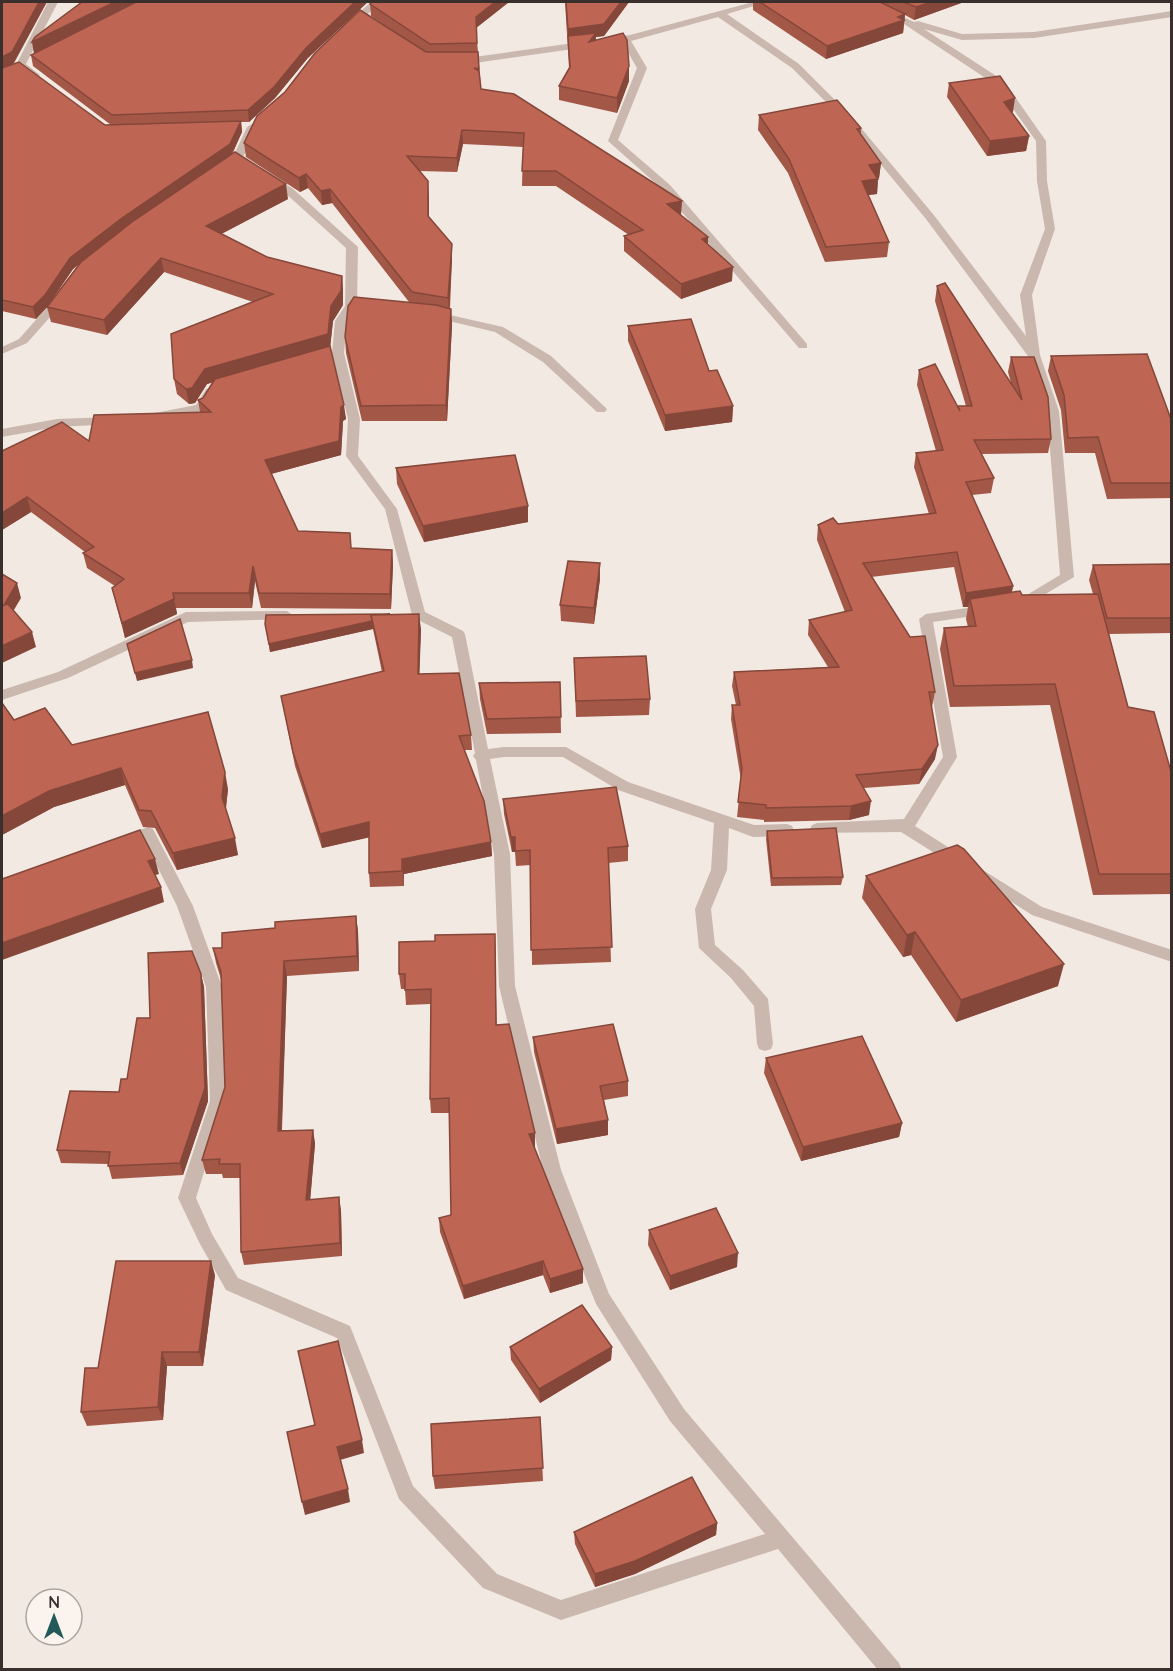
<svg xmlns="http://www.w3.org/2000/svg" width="1173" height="1671" viewBox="0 0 1173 1671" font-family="Quicksand,sans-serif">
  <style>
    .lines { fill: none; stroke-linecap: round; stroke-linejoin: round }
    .minor { fill: #cab8ae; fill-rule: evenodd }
    .wall { fill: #a35747 }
    .shaded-wall { fill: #85473a }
    .building { fill: #be6553; stroke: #85473a; stroke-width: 1.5 }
  </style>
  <rect width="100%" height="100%" fill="#f2e9e2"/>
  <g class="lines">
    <g class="minor">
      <path d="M48,2H58L26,64L40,75L35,78L16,65Z"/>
      <path d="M371,2H381L352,28H346V24Z"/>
      <path d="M753,2H767L727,14L799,64L851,116L933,214L1026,336L1020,295L1045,229L1037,181L1036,141L996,85L901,22L860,2H872L914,22L918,21L962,34L1034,32L1172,11V17L1034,38L962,40L924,29L1004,81L1046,141L1047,181L1055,229L1032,295L1040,355L1059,411L1074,577L1022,608L1017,609L1010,605L1060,575L1047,411L1028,356L926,219L844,120L792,68L718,17L631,41L647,68L618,140L670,185L807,344V348H799L662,189L608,141L637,68L622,42L460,65L455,62L460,59L630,35Z"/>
      <path d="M252,124L257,127C250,143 242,172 219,169V165L233,157L247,127Z"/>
      <path d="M270,176L292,188L358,247L357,306L347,321L344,353L360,419L358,456L397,509L425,612L463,631L465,634L488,749L504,747H566L628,782L754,825L787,824L792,826L794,830L792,834L787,836L753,837L729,828L727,870L711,909L715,945L743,970L768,999L773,1044L771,1049L765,1051L759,1049L757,1044L754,1006L731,978L699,948L695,909L711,870L714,823L618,790L563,757H504L490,759L510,854L515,986L561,1170L609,1294L684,1409L899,1663L902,1670H878L778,1549L561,1620L483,1588L399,1499L337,1338L226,1290L200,1244L178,1198L210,1101L206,987L177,906L144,840L126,847L121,845L118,841L121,837L148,827L153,829L193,906L222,987L226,1101L196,1198L212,1234L238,1278L350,1326L413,1486L497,1574L561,1600L765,1534L670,1421L596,1304L543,1170L499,986L494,854L476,760L473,756L475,753L452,637L414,618L412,615L385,509L346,456L348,419L332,353L335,321L345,306L346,248L284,192L266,181V177Z"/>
      <path d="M61,295L67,298L27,343L2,354V347L19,339L57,296Z"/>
      <path d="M432,311L503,327L551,356L607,409L605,412H597L543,362L495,332L428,316V312Z"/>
      <path d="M210,388L216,392L204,411L159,420L153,416L155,413L196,405L206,389Z"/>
      <path d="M112,417L116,418V424L57,427L2,437V429L57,419Z"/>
      <path d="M988,605L993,607L995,610L993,613L933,622L957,757L915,826L962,856L965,860L962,864H952L901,832L812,833L810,829L812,825L817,823L904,819L943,757L919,619L926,614Z"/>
      <path d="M287,611L294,616L292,619L188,622L68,678L2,700V690L58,672L186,612Z"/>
      <path d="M978,867L1042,907L1172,950V962L1032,915L973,877L970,873L973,869Z"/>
    </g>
  </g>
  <g class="wall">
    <path d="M2,2L14,63L105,125H111L33,66L31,55L307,59L275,98L249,122H241L242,132L232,155L288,199L221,234L267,257L342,276L343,291V305L333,321L330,347L346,419L343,421L341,455L271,474L298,531L351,548L392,550L393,565L391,609L261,608L255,581L252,608H176L177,614L125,638L112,588L115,586L87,568L83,553L85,552L31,512L2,530V451L89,441L200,412L198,400L203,398L213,382L207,384L195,403L189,404L177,394L174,379L253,302L164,272L107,335L51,322L47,307L79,264L73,269L47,307L36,319L2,311Z"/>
    <path d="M509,2L476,28L481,89L681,215L708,244L732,281L681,299L624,251V236L629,235L556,186H522L523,147L463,144L457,172L419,171L429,196V217L452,258L450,309H451L452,325L447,421H362L346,353L345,337L409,302L332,203L322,205L308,188L300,192L246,157L244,143L409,42L371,16L370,4Z"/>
    <path d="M565,2H629L604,36L596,37V40L629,81L617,113L559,100V86L569,68Z"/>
    <path d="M753,2H964L914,20L905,15L903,33L826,59L753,10Z"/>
    <path d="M949,83L1013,112L1012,113L1029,136L1026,151L987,156L947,97Z"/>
    <path d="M759,115L861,128V134L881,163L879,178H878L877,194L868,195L889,242L887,257L825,262L788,173L758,130Z"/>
    <path d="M937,286L1011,383L1008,372L1011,357L1051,439L1048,453L982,454L994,478L991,493L972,495L1013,586L1012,592L1022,595L1093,594L1089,580L1093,565L1172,564V633L1109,634L1128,707L1172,775V894L1093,895L1050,705L950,707L940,649L944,628L968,627L966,619L968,607H963L954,567L871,577L935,692L932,707L935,759L919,784L864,788L869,815L849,820L764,822V820L737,817L741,780L731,719L732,705H736L732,686L734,672L828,667L808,635L809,620L845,612L817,540L818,525L838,524L929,514L914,467L916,453L936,451L917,385L919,370L958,408V406H966L935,301Z"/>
    <path d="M628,326L733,406L732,422L665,431L628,341Z"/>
    <path d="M1051,356L1172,422V498L1107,499L1095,453H1065L1061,410L1048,371Z"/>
    <path d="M396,468L528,522L424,542L397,484Z"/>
    <path d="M600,563V579L594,624L561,621L560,605Z"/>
    <path d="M390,614L421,629L419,674L471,735L472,750H464L491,842L492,856L404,874V886L370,887L369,873V837L322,848L295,766L281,696L382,672L373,629L270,652L265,624Z"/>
    <path d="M574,658L650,699L649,715L576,717Z"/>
    <path d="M560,682L561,733L487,734L480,699L479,683Z"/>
    <path d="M2,703L14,720L72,745L228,789L226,809L238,855L177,870L155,828L143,827L125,785L54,807L2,835Z"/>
    <path d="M503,799L628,846V861L608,863L611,962L532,965L531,865L516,866L515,852H512L504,814Z"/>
    <path d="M767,831L843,877L841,885L771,886L766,839Z"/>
    <path d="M866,876L1058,986L956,1022L911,955L903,957L862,898Z"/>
    <path d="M356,916L358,931L359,971L287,976L282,1130H313L315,1144L310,1200L339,1197L341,1211L342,1256L244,1265L241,1252L240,1178H223L222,1174H206L202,1160L225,1087L221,979L216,963L213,948H222L275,928Z"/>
    <path d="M495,934L496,1025L535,1148H534L583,1283L550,1293L543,1275L464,1299L440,1232L439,1218L451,1215L449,1113H431L430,1099L431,1004L406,1005L405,989H401L399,974L435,941Z"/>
    <path d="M201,974L204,987L208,1101L183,1175L112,1179L108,1164L61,1163L57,1150L119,1092L127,1079L150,1018Z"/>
    <path d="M533,1037L628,1081V1096L604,1100L608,1120V1135L557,1144L534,1052Z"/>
    <path d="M766,1058L902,1123L899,1137L801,1161L764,1073Z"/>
    <path d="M649,1230L737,1267L670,1290L648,1245Z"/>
    <path d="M215,1275L203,1366H167L163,1420L87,1426L81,1412L98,1368Z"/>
    <path d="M510,1347H612L611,1360L540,1403L511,1360Z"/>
    <path d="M540,1417L543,1481L435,1489L433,1476Z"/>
    <path d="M717,1523L716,1535L635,1574L595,1587L575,1544L574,1532Z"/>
  </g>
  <g class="shaded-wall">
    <path d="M39,2H47L14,63L2,70V57Z"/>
    <path d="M115,2H140L34,54L32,42Z"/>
    <path d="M355,2H368L307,59L275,98L249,122L248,110L306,48Z"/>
    <path d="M495,2H509L476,28V17Z"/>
    <path d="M621,2H629L604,36L596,37V47L589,42L592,37L568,40V29Z"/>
    <path d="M932,2H964L914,20L916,7Z"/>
    <path d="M905,14L903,33L826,59L827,46Z"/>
    <path d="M629,66V81L617,113V98Z"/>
    <path d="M1015,98L1013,112L1001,117L1004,102Z"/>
    <path d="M241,121L242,132L231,155L124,229L73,269L47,307L36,319L33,307L70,258Z"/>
    <path d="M462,130L463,144L457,172V158Z"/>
    <path d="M1029,136L1026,151L987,156L990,141Z"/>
    <path d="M881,163L879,178L868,180L869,165Z"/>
    <path d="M306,174L308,188L300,192L299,178Z"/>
    <path d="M878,179L877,194L860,196L862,181Z"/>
    <path d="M428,181L429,196V230L428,216Z"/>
    <path d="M286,184L288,199L208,241L206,226Z"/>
    <path d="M330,189L332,203L322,205L321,191Z"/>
    <path d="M682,201L681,216L667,204Z"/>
    <path d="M708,237V252L702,239Z"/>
    <path d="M452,244V258L449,312L448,298Z"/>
    <path d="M161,258L164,272L107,335L104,320Z"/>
    <path d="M733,267L732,281L681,299V284Z"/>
    <path d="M342,276L343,291V305L333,321L330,349L207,384L195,403L189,404L186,389L205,369L331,306Z"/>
    <path d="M451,309L452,325L447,421L446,405Z"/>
    <path d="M344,405L346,419L343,421L341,455L267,475L265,460Z"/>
    <path d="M733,406L732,422L665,431V415Z"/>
    <path d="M27,497L31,512L2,530V513Z"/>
    <path d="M528,506V522L424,542L423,526Z"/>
    <path d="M392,550L393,565L391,609L390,594Z"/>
    <path d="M600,563V579L594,624V608Z"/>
    <path d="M253,566L255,581L252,608L249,593Z"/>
    <path d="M17,583L21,598L8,620L4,605Z"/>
    <path d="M1013,586L1010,600L970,599L968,607H963L966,593Z"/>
    <path d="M174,599L177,614L125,638L122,623Z"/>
    <path d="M419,614L421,629L419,689L418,674Z"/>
    <path d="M372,621L373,629L270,652L269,644Z"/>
    <path d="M32,632L36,647L2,663V646Z"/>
    <path d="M192,660L193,668L137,681L135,673Z"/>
    <path d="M938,745L935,759L919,784L922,769Z"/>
    <path d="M121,768L125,785L54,807L2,835V816L49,791Z"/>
    <path d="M225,772L228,789L225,813L222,797Z"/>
    <path d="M871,801L869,815L849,820L851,806Z"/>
    <path d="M369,822L371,837L322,848L320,834Z"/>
    <path d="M511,837H515V852H512Z"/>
    <path d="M235,838L238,855L177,870L173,853Z"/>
    <path d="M491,842L492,856L404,874V886L402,859Z"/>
    <path d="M155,859L159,874L152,876L148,861Z"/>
    <path d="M161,887L164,902L2,960V943Z"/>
    <path d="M356,916L358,931L359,971L357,956Z"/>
    <path d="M915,932L911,955L903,957L907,935Z"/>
    <path d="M495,934V949L497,1040L496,1025Z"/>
    <path d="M284,961L287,976L281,1145L278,1131Z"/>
    <path d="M1064,964L1058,986L956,1022L961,1000Z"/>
    <path d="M201,974L204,987L208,1101L183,1175L180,1163Z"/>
    <path d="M608,1120V1135L557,1144L556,1129Z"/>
    <path d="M902,1123L899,1137L801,1161L803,1147Z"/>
    <path d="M313,1130L315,1144L309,1214L306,1200Z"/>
    <path d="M535,1133V1148L529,1149V1134Z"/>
    <path d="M339,1197L341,1211L342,1256L340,1243Z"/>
    <path d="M738,1253L737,1267L670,1290V1276Z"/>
    <path d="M211,1261L215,1275L203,1366L199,1352Z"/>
    <path d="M543,1261V1275L464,1299L463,1286Z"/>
    <path d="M583,1269V1283L550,1293V1279Z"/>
    <path d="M612,1347L611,1360L540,1403L539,1389Z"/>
    <path d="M162,1352L167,1366L163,1420L158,1407Z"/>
    <path d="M362,1440L364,1453L340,1460L337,1447Z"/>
    <path d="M348,1489L350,1502L305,1515L302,1502Z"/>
    <path d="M717,1523L716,1535L635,1574L595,1587V1574Z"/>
  </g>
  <g class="building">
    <path d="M2,2H39L12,52L2,57Z"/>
    <path d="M82,2H115L32,42L35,37Z"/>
    <path d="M136,2H355L306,48L274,87L248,110L112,115L31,55Z"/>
    <path d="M372,2H495L476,17L477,43L430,44L370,4Z"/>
    <path d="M566,2H621L604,24L568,29Z"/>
    <path d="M760,2H880L905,14L898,17L904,20L827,46Z"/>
    <path d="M903,2H932L916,7Z"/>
    <path d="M360,10L426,52H478L479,69L474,68L479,71L481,89L514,94L682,201L667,204L708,237L702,239L733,267L681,284L624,236L643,230L556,171H522L524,133L462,130L457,158L407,156L428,181V216L452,244L448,298L412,292L330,189L321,191L306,174L299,178L244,143L257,116L285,92L315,53Z"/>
    <path d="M596,33L589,42L623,33L627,40L629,66L617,98L559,86L570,67L568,36Z"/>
    <path d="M19,62L105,125L241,121L230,144L122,218L70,258L45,295L33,307L2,300V68Z"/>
    <path d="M1000,76L1015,98L1004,102L1029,136L990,141L949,83Z"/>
    <path d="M837,100L861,128L857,129L881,163L869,165L878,179L862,181L889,242L826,247L789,159L759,115Z"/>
    <path d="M235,152L286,184L206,226L267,257L342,276L341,291L331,306L328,334L205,369L192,388L186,389L174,379L171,334L273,294L161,258L104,320L47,307L81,262L132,222Z"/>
    <path d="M945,283L1022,400L1011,357H1034L1048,397L1051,439L974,440L994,478L966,482L1013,586L966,593L957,552L863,563L910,637L925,636L935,692H929L938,745L922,769L856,775L871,801L851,806L766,808V805L738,802L742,768L732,705H740L734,672L839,667L809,620L852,610L818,525L833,518L838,524L936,513L916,453L943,450L919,370L935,364L960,411L958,406H972L937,286Z"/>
    <path d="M354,297L436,305L451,309L446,405L361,406L345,337L348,306Z"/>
    <path d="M691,319L709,371L717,370L733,406L665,415L628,326Z"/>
    <path d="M330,346L344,405L341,407L339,441L265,460L298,531L350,533L351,548L392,550L390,594L259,593L253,566L249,593H173L174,599L122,623L112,588L124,579L83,553L94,547L27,497L2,513V451L62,422L89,441L94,415L211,412L198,400L203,398L215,379Z"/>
    <path d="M1147,354L1172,422V483H1111L1098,437L1068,438L1064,395L1051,356Z"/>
    <path d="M515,455L528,506L423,526L396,468Z"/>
    <path d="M568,561L600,563L594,608L560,605Z"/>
    <path d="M1172,564V618H1107L1093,565Z"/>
    <path d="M2,574L17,583L4,605L8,604L32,632L2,646V607L3,606L2,605Z"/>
    <path d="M1020,591L1022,595L1098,594L1128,707L1154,712L1172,775V874H1099L1055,684L954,686L944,628L976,626L970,599Z"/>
    <path d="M390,614L371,615L372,621L269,644L265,624L266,615Z"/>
    <path d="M419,614L418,674L459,673L471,735L459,736L484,801L491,842L402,859V871L369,873V822L320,834L293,752L281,696L384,671L371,615Z"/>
    <path d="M180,619L192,660L135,673L127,644Z"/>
    <path d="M646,656L650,699L576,701L574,658Z"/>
    <path d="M560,682L561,717L487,719L479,683Z"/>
    <path d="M2,703L14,720L45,708L72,745L208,712L225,772L222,797L235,838L173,853L151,811L139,810L121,768L49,791L2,816Z"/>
    <path d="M616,787L628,846L608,848L612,947L531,950L530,850L515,851V837H511L503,799Z"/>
    <path d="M836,828L843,877L772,878L767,831Z"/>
    <path d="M140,830L155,859L148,861L161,887L2,943V879Z"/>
    <path d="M957,845L964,849L1064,964L961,1000L915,932L907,935L866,876Z"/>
    <path d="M356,916L357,956L284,961L278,1131L313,1130L306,1200L339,1197L340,1243L241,1252L240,1164H219L220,1159L202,1160L225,1087L221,972L213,948H222V933L275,928V922Z"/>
    <path d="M495,934L496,1025L509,1024L535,1133L529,1134L583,1269L550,1279L543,1261L463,1286L439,1218L451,1215L449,1098L430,1099L431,989L405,990V974H399V942L435,941V935Z"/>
    <path d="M192,951L201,974L205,1088L180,1163L108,1166L110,1152L57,1150L70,1091L119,1092L121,1079H127L137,1018H150L148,953Z"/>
    <path d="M613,1024L628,1081L600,1086L608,1120L556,1129L533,1037Z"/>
    <path d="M862,1036L902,1123L803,1147L766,1058Z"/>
    <path d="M716,1208L738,1253L670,1276L649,1230Z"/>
    <path d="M116,1261H211L199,1352H162L158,1407L81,1412L85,1368H98Z"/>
    <path d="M582,1305L612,1347L539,1389L510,1347Z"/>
    <path d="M338,1341L362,1440L337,1447L348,1489L302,1502L287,1432L315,1425L298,1351Z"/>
    <path d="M540,1417L543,1468L433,1476L431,1424Z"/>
    <path d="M692,1477L717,1523L635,1561L595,1574L574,1532Z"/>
  </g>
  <rect width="1173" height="1671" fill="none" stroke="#392f2c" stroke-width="6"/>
  <g transform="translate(54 1617)"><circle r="28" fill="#faf3ee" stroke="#ada5a0" stroke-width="1.5"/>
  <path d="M0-4.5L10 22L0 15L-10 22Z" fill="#235958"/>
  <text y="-9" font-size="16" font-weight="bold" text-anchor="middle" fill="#392f2c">N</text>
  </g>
</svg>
